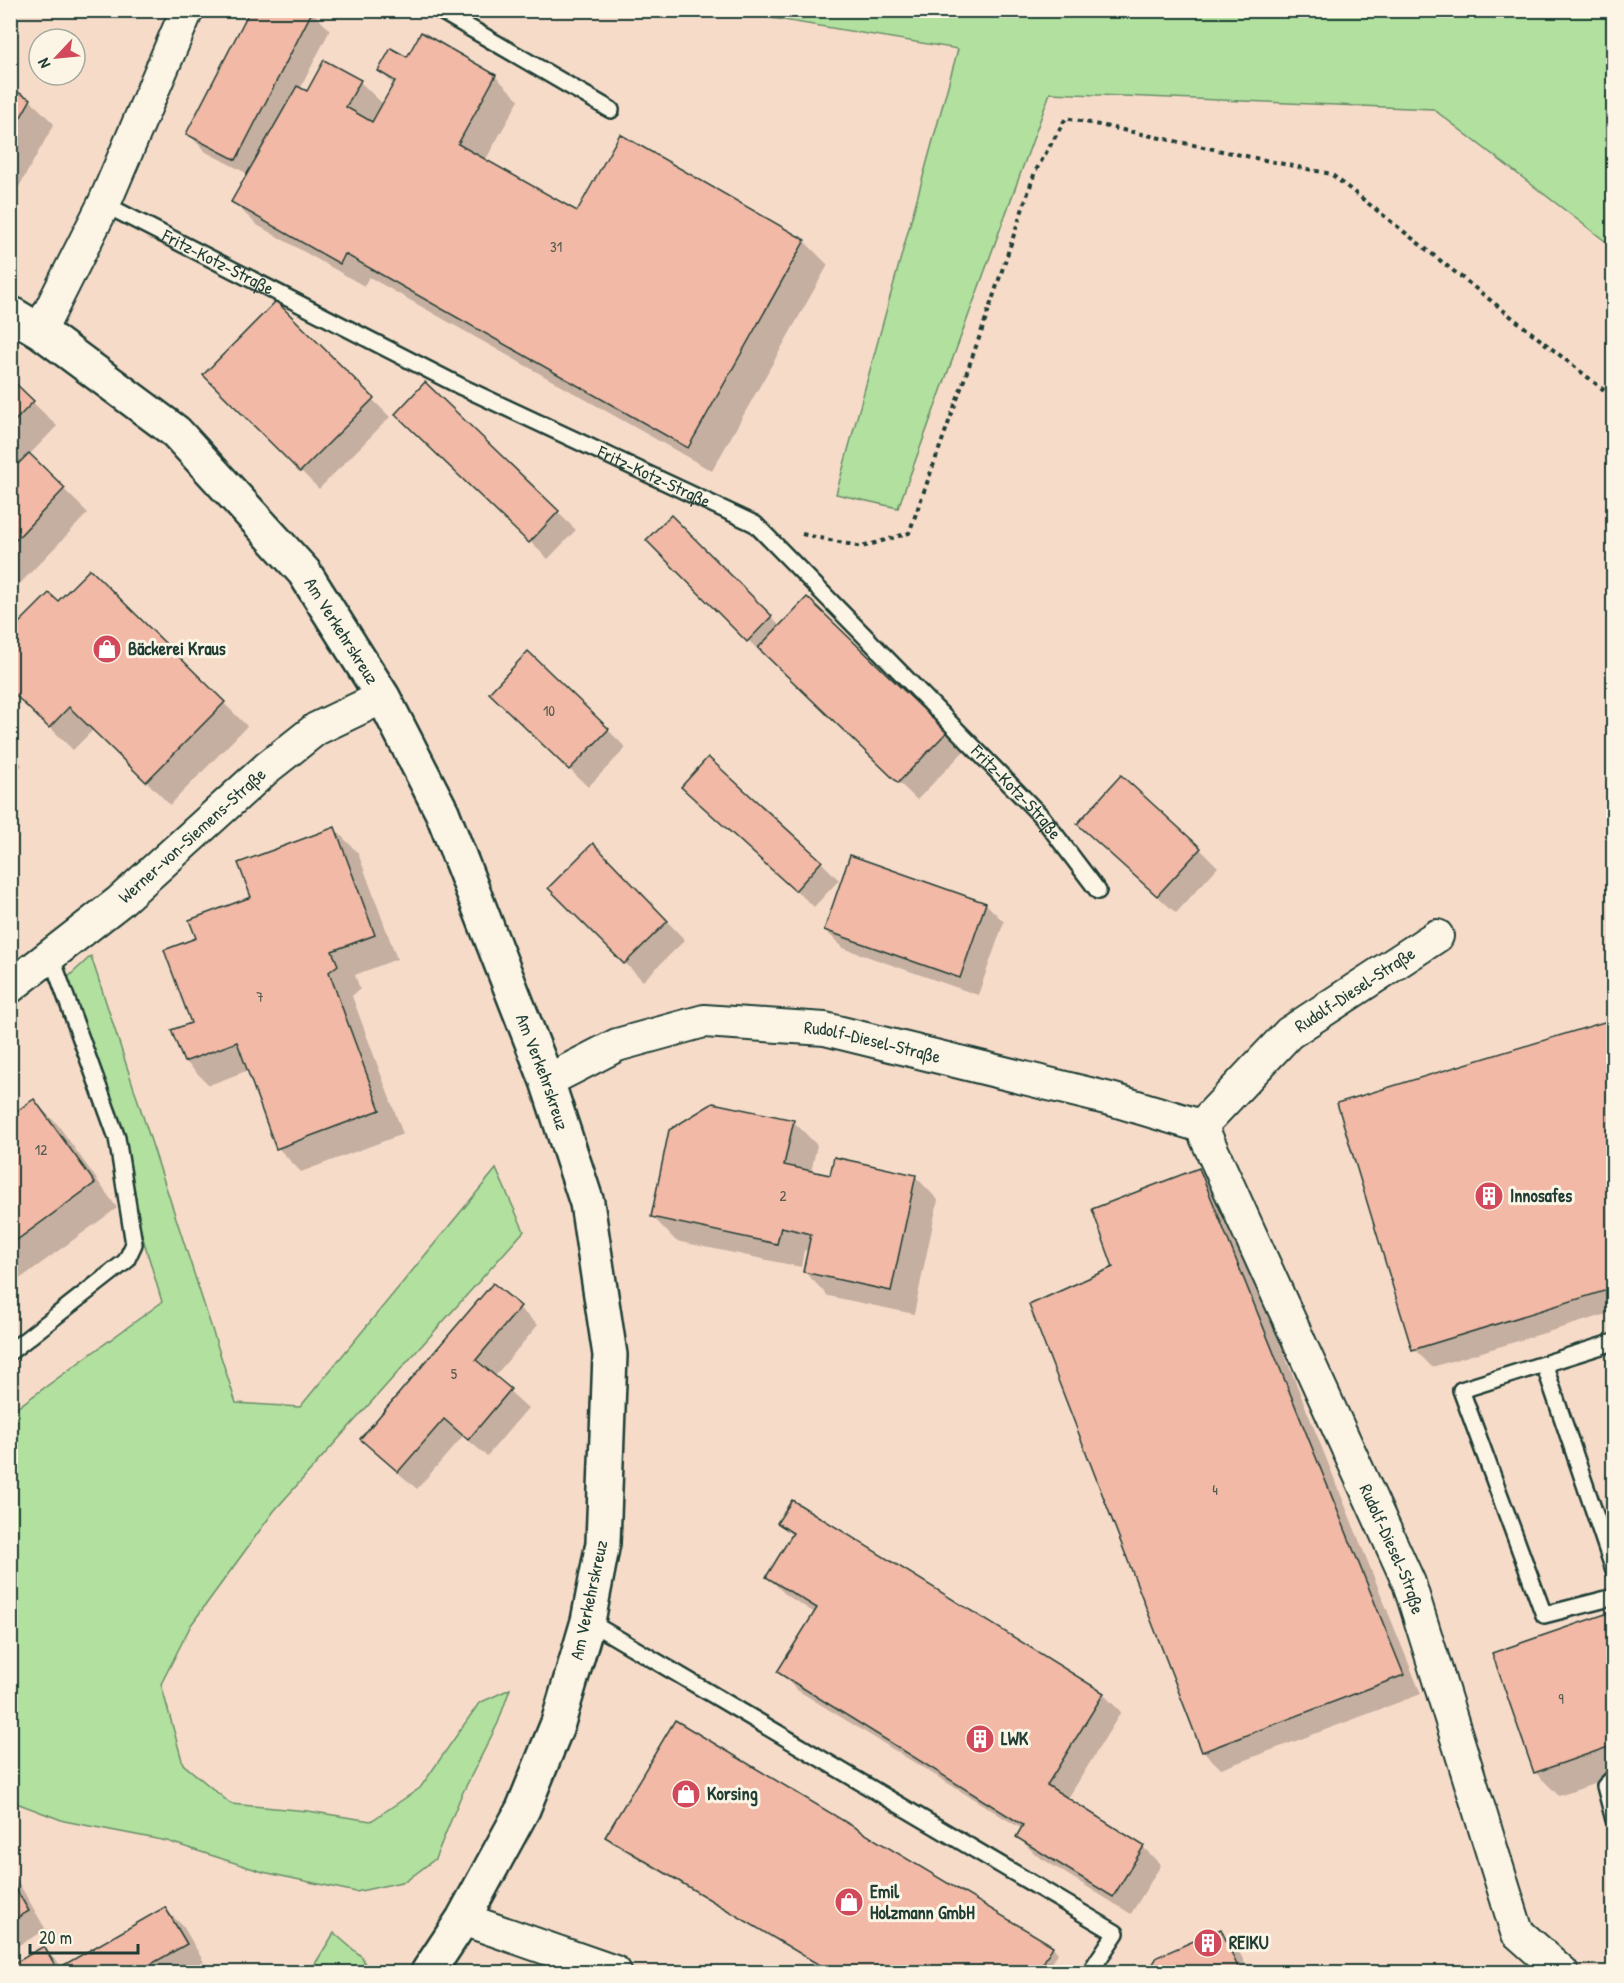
<svg xmlns="http://www.w3.org/2000/svg" width="1624" height="1983" viewBox="0 0 1624 1983" font-family="'Patrick Hand',sans-serif">
  <style>
    .built { fill: #f7dbc9; fill-rule: evenodd }
    .green { fill: #b2e09e; stroke: #688e69; stroke-width: 1.5 }
    .shadow { fill: #0003 }
    .building { fill: #f1b9a6; stroke: #1f3d34; stroke-width: 1.5 }
    .lines { fill: none; stroke-linecap: round; stroke-linejoin: round }
    .lane-casing { stroke: #1f3d34; stroke-width: 20 }
    .street-casing { stroke: #1f3d34; stroke-width: 36 }
    .secondary-casing { stroke: #1f3d34; stroke-width: 38 }
    .path { stroke: #1f3d34; stroke-width: 4; stroke-dasharray: 4.5 4.5; stroke-linecap: butt }
    .lane { stroke: #fcf5e5; stroke-width: 15 }
    .street { stroke: #fcf5e5; stroke-width: 32 }
    .secondary { stroke: #fcf5e5; stroke-width: 33 }
    .labels { text-anchor: middle; stroke-width: 6; stroke-linejoin: round; paint-order: stroke }
    .number-label { font-size: 15px; fill: #545c50 }
    .street-label { font-size: 18px; fill: #1f3d34; stroke: #fcf5e5 }
    .poi-label { font-size: 18px; font-weight: bold; fill: #1f3d34; stroke: #fcf5e5; text-anchor: start }
  </style>
  <rect width="100%" height="100%" fill="#fae9d8"/>
  <filter id="ink" filterUnits="userSpaceOnUse"><feTurbulence type="fractalNoise" baseFrequency=".0167" numOctaves="2"/><feDisplacementMap in="SourceGraphic" scale="12" xChannelSelector="R" yChannelSelector="G"/><feConvolveMatrix kernelMatrix="1 2 1 2 8 2 1 2 1" color-interpolation-filters="sRGB"/></filter>
  <g filter="url(#ink)">
    <path class="built" d="M728,10L958,49L837,494L898,508L1049,93L1433,109L1613,247V1972H368L361,1957L334,1933L310,1972H11V11ZM39,39H75V75H39Z"/>
    <g class="green">
      <path d="M729,11H1613V247L1433,109L1050,93L898,508L836,494L958,49Z"/>
      <path d="M91,956L236,1403L300,1407L496,1169L524,1231L274,1511L191,1625L161,1684L183,1764L231,1804L308,1811L371,1821L420,1788L479,1703L510,1689L498,1723L461,1796L435,1859L406,1881L356,1892L263,1872L167,1841L64,1821L11,1801L10,1413L162,1302L66,979Z"/>
      <path d="M334,1933L362,1957L368,1972H310Z"/>
    </g>
    <g class="shadow">
      <path d="M310,10L330,30L300,89L307,93L325,62L360,82L383,104L394,85L380,71L407,59L421,34L495,76L519,100L485,161L577,213L804,241L828,265L712,471L369,277L364,286L257,225L233,202L248,174L206,152L188,134Z"/>
      <path d="M10,90L30,100L54,124L10,203Z"/>
      <path d="M276,303L390,417L319,489L205,375Z"/>
      <path d="M10,380L57,426L29,455L88,513L10,594Z"/>
      <path d="M425,385L576,530L548,559L415,432Z"/>
      <path d="M671,517L781,627L807,600L964,751L917,800L762,650L760,652L648,540Z"/>
      <path d="M90,571L247,726L170,805L94,729L73,750L10,688L58,603Z"/>
      <path d="M509,711L608,730L626,748L588,787Z"/>
      <path d="M10,753L22,765L10,777Z"/>
      <path d="M683,787L821,862L839,880L814,907Z"/>
      <path d="M335,829L358,853L397,959L355,975L360,989L352,996L403,1134L301,1172L278,1148L249,1070L209,1085L185,1061L193,1024L198,939L253,898Z"/>
      <path d="M1097,842L1200,849L1218,867L1176,913Z"/>
      <path d="M611,863L685,940L643,981L550,888Z"/>
      <path d="M986,904L1004,922L978,995L843,948L825,930Z"/>
      <path d="M1614,1021V1312L1432,1367L1414,1349Z"/>
      <path d="M34,1101L58,1125L117,1208L10,1286V1118Z"/>
      <path d="M793,1121L817,1145L811,1172L831,1177L915,1176L938,1200L914,1314L828,1296L805,1272L809,1251L804,1250L801,1267L676,1241L653,1217Z"/>
      <path d="M1199,1169L1217,1187L1421,1694L1221,1769L1203,1751L1115,1267Z"/>
      <path d="M493,1285L538,1325L494,1377L528,1408L487,1456L463,1436L417,1489L380,1457L362,1439Z"/>
      <path d="M779,1523L1103,1694L1121,1712L1067,1800L1143,1847L1161,1865L1131,1914L1036,1855L1018,1837L1022,1829L797,1690L779,1672L815,1613L786,1595L768,1577L793,1536Z"/>
      <path d="M1614,1612V1777L1559,1796L1535,1772Z"/>
      <path d="M675,1722L1053,1947L1058,1953L1046,1972H830L612,1843L607,1837Z"/>
      <path d="M10,1868L46,1930L10,1950Z"/>
      <path d="M165,1909L183,1926L204,1962L186,1972H10V1967L44,1948L63,1968Z"/>
      <path d="M1220,1931L1238,1949L1249,1972H1150L1158,1958Z"/>
    </g>
    <g class="building">
      <path d="M250,10H313L236,160L186,134Z"/>
      <path d="M421,32L496,75L458,144L577,211L620,134L805,240L688,448L345,254L340,264L231,202L297,86L307,91L324,60L361,80L346,107L372,122L395,81L378,71L391,48L407,57Z"/>
      <path d="M10,88L31,99L10,136Z"/>
      <path d="M276,301L374,398L300,472L203,375Z"/>
      <path d="M10,378L34,401L10,426Z"/>
      <path d="M425,382L559,511L529,543L395,414Z"/>
      <path d="M29,453L65,488L10,546V472Z"/>
      <path d="M671,515L772,616L747,642L646,540Z"/>
      <path d="M90,569L225,702L146,782L69,707L49,728L10,690V632L49,593L58,601Z"/>
      <path d="M807,597L947,732L898,783L758,648Z"/>
      <path d="M528,651L609,729L569,770L489,693Z"/>
      <path d="M708,757L822,861L795,891L681,787Z"/>
      <path d="M1121,775L1201,848L1157,896L1077,824Z"/>
      <path d="M335,827L375,935L332,951L338,965L329,972L380,1110L276,1149L237,1042L184,1062L171,1030L191,1023L164,950L196,938L189,920L251,897L238,863Z"/>
      <path d="M593,843L668,921L624,964L548,888Z"/>
      <path d="M850,855L986,903L960,978L824,930Z"/>
      <path d="M1614,1019V1288L1412,1350L1337,1103Z"/>
      <path d="M34,1099L95,1183L10,1245V1116Z"/>
      <path d="M713,1103L794,1120L784,1165L830,1175L834,1157L916,1175L891,1291L803,1272L811,1234L781,1227L777,1244L651,1217L669,1130Z"/>
      <path d="M1199,1168L1404,1675L1202,1752L1029,1305L1113,1267L1092,1209Z"/>
      <path d="M493,1283L521,1306L476,1360L511,1389L468,1440L444,1419L398,1472L360,1439Z"/>
      <path d="M792,1500L1104,1693L1047,1785L1144,1846L1113,1897L1016,1837L1023,1825L777,1672L817,1608L766,1577L793,1533L777,1523Z"/>
      <path d="M1614,1611V1745L1534,1773L1492,1653Z"/>
      <path d="M675,1720L1053,1946L1038,1972H831L605,1837Z"/>
      <path d="M10,1879L29,1911L10,1922Z"/>
      <path d="M165,1907L187,1944L137,1972H10V1966L44,1946L57,1969Z"/>
      <path d="M1221,1929L1240,1972H1148L1157,1957Z"/>
    </g>
    <g class="lines">
      <g class="lane-casing">
        <g id="lane">
          <path d="M439,10L611,110"/>
          <path id="s1" d="M104,204L462,387L755,524L1042,817L1098,891"/>
          <path d="M1614,1342L1461,1390L1544,1615L1614,1597"/>
          <path d="M10,1352L126,1261L134,1244L117,1138L51,956"/>
          <path d="M1544,1364L1614,1570"/>
          <path d="M588,1621L1116,1933L1090,1972"/>
          <path d="M1614,1777L1605,1786L1614,1820"/>
        </g>
      </g>
      <g class="street-casing">
        <g id="street">
          <path d="M40,331L104,204L187,10"/>
          <path id="s2" d="M10,987L119,902L268,767L316,729L383,697"/>
          <path id="s3" d="M547,1081L617,1045L704,1021L825,1029L1114,1100L1201,1126L1409,1583L1517,1932L1562,1972"/>
          <path id="s4" d="M1201,1126L1289,1033L1437,936"/>
          <path d="M463,1919L615,1972"/>
        </g>
      </g>
      <g class="secondary-casing">
        <g id="secondary">
          <path id="s5" d="M10,313L40,331L176,432L304,572L383,697L442,812L547,1081L587,1203L610,1355L603,1543L588,1621L558,1723L523,1809L463,1919L428,1972"/>
        </g>
      </g>
      <path class="path" d="M802,534L862,547L909,533L983,327L1035,172L1066,118L1331,174L1614,398"/>
      <use href="#lane" class="lane"/>
      <use href="#street" class="street"/>
      <use href="#secondary" class="secondary"/>
    </g>
  </g>
  <defs>
    <g id="shop-disc" transform="scale(1.5)"><circle r="9.5" fill="#d1495b" stroke="#fcf5e5"/><path d="M-5-2.5h2.3a2.7 3.5 0 0 1 5.4 0H5L5.5 6h-11ZM-1.5-2.5h3a1.5 2.3 0 0 0-3 0Z" fill="#fff"/></g>
    <g id="building-disc" transform="scale(1.5)"><circle r="9.5" fill="#d1495b" stroke="#fcf5e5"/><path d="M-4-6H4V6H1V3H-1V6H-4ZM-2.5-4.3h1.7v1.8h-1.7ZM.8-4.3h1.7v1.8H.8ZM-2.5-1h1.7V.8h-1.7ZM.8-1h1.7V.8H.8Z" fill="#fff"/></g>
  </defs>
  <g fill-rule="evenodd">
    <use href="#shop-disc" x="107" y="649"/>
    <use href="#building-disc" x="1489" y="1196"/>
    <use href="#building-disc" x="980" y="1739"/>
    <use href="#shop-disc" x="686" y="1794"/>
    <use href="#shop-disc" x="849" y="1902"/>
    <use href="#building-disc" x="1208" y="1943"/>
  </g>
  <g class="labels">
    <g class="number-label">
      <text x="556" y="252">31</text>
      <text x="549" y="716">10</text>
      <text x="260" y="1002">7</text>
      <text x="41" y="1155">12</text>
      <text x="783" y="1201">2</text>
      <text x="454" y="1379">5</text>
      <text x="1215" y="1495">4</text>
      <text x="1561" y="1704">9</text>
    </g>
    <g class="street-label">
      <text dy="6" stroke="none"><textPath href="#s1" startOffset="128">Fritz-Kotz-Straße</textPath></text>
      <text dy="6" stroke="none"><textPath href="#s1" startOffset="614">Fritz-Kotz-Straße</textPath></text>
      <text dy="6" stroke="none"><textPath href="#s5" startOffset="464">Am Verkehrskreuz</textPath></text>
      <text dy="6" stroke="none"><textPath href="#s1" startOffset="1100">Fritz-Kotz-Straße</textPath></text>
      <text dy="6" stroke="none"><textPath href="#s2" startOffset="237">Werner-von-Siemens-Straße</textPath></text>
      <text dy="6" stroke="none"><textPath href="#s4" startOffset="207">Rudolf-Diesel-Straße</textPath></text>
      <text dy="6" stroke="none"><textPath href="#s3" startOffset="339">Rudolf-Diesel-Straße</textPath></text>
      <text dy="6" stroke="none"><textPath href="#s5" startOffset="950">Am Verkehrskreuz</textPath></text>
      <text dy="6" stroke="none"><textPath href="#s3" startOffset="1143">Rudolf-Diesel-Straße</textPath></text>
      <text transform="translate(589 1600) rotate(-78)" y="6">Am Verkehrskreuz</text>
    </g>
    <g class="poi-label">
      <text x="128" y="655">Bäckerei Kraus</text>
      <text x="1510" y="1202">Innosafes</text>
      <text x="1001" y="1745">LWK</text>
      <text x="707" y="1800">Korsing</text>
      <text x="870" y="1898">Emil<tspan x="870" dy="21">Holzmann GmbH</tspan></text>
      <text x="1229" y="1949">REIKU</text>
    </g>
  </g>
  <rect width="1624" height="1983" fill="none" stroke="#fcf5e5" stroke-width="36"/>
  <rect x="18" y="18" width="1588" height="1947" fill="none" stroke="#1f3d34" stroke-width="2" filter="url(#ink)"/>
  <g transform="translate(57 57) rotate(244)"><circle r="28" fill="#fcf5e5" stroke="#a4ab9e" stroke-width="1.5"/>
  <path d="M0-4.5L10 22L0 15L-10 22Z" fill="#d1495b"/>
  <text y="-9" font-size="16" font-weight="bold" text-anchor="middle" fill="#1f3d34">N</text>
  </g>
  <path d="M30 1944v9h108v-9" fill="none" stroke="#1f3d34" stroke-width="3"/>
  <text x="39" y="1944" font-size="18" fill="#1f3d34" stroke="#fcf5e5" stroke-width="4.5" paint-order="stroke">20 m</text>
</svg>
